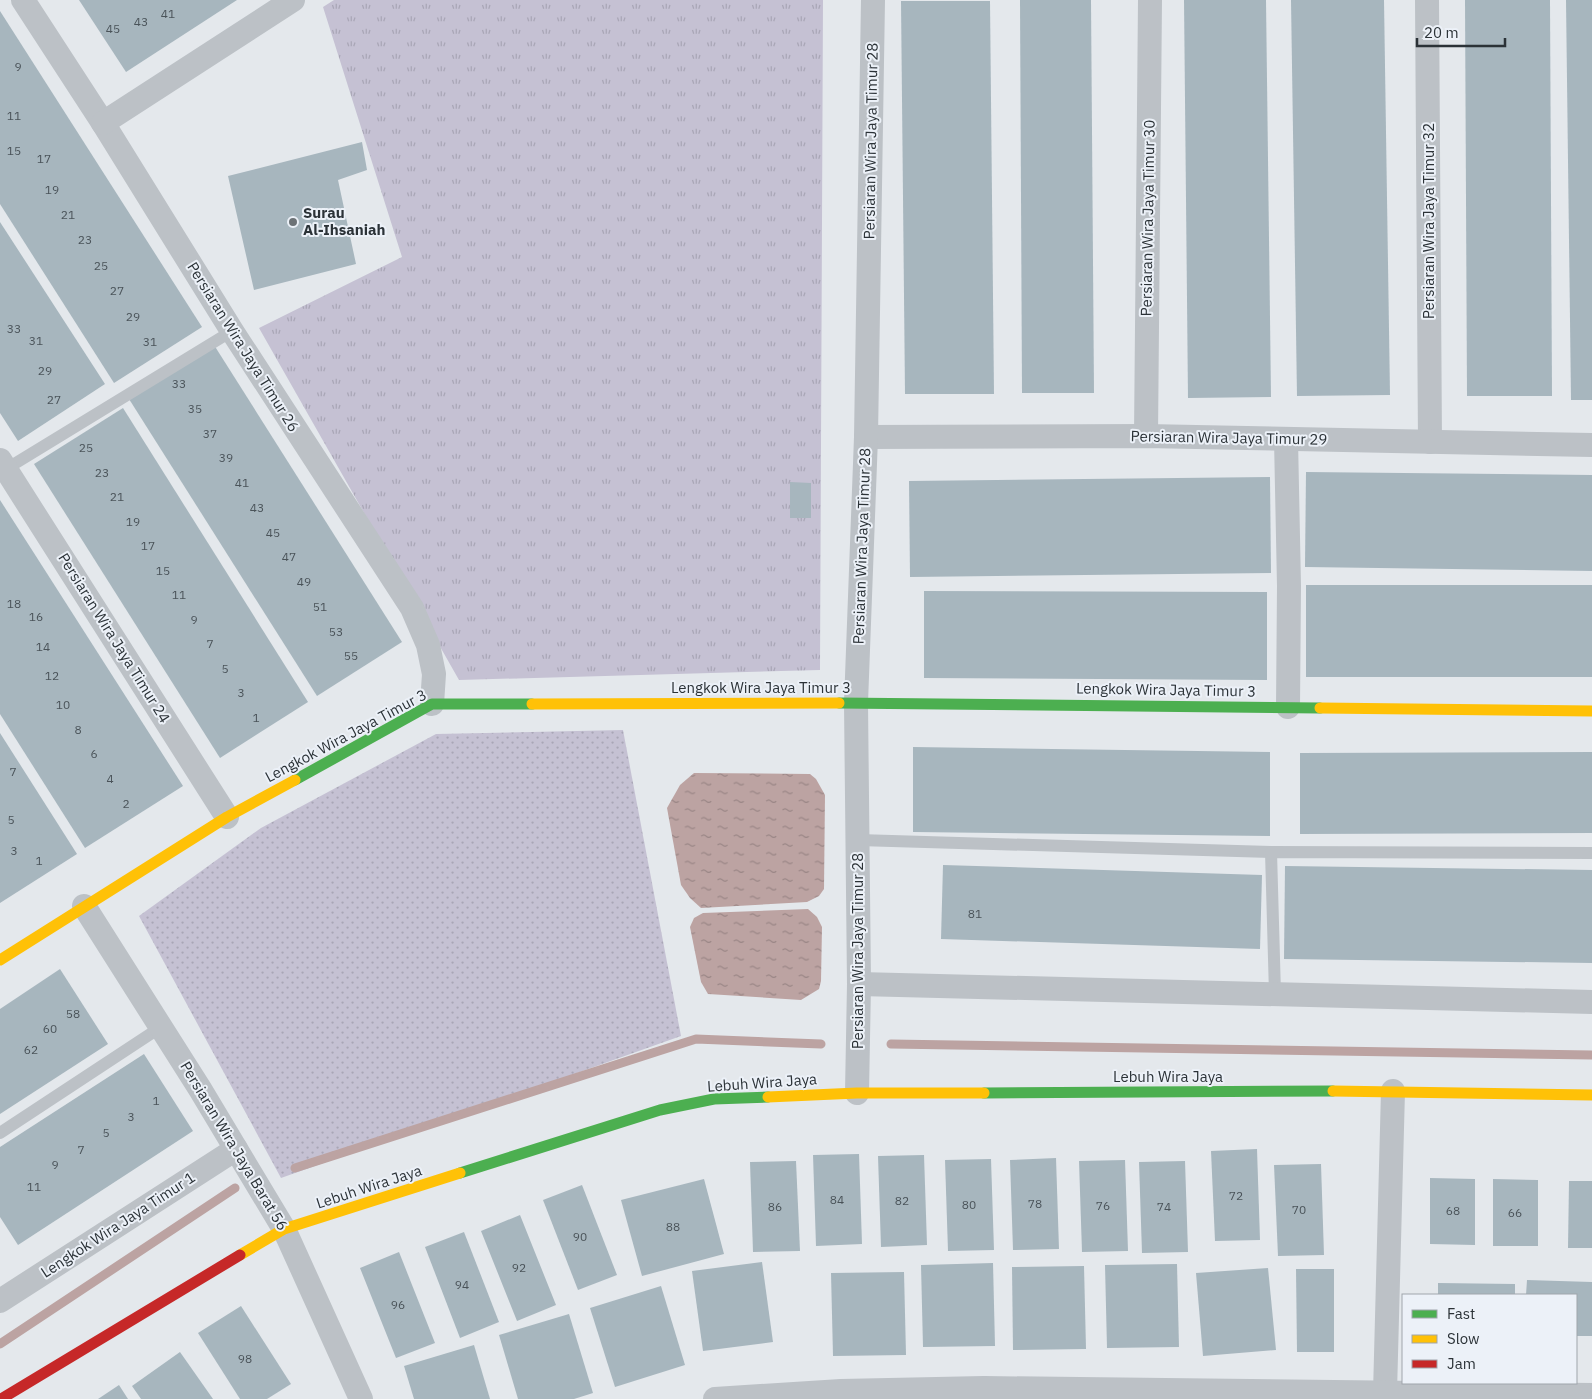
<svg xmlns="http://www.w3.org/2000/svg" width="1592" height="1399" viewBox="0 0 1592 1399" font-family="'IBM Plex Sans',sans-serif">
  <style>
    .grass { fill: url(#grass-dots) }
    .park { fill: url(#park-tufts) }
    .water { fill: url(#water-ripples) }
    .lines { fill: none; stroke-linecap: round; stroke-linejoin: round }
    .stream { stroke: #bca3a2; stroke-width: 9 }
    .building { fill: #a7b6be }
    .lane { stroke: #bcc1c6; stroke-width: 12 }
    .street { stroke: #bcc1c6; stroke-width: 24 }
    .fast { stroke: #4caf50; stroke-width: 11 }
    .slow { stroke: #ffc107; stroke-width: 11 }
    .jam { stroke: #c62828; stroke-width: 11 }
    .poi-dot { fill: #6c7276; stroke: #ecf1f8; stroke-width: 2 }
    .labels { text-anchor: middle; stroke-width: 4; stroke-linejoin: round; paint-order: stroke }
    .number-label { font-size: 12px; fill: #4a5359 }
    .street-label { font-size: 15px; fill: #2b3237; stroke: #ecf1f8 }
    .poi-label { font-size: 15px; font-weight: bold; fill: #2b3237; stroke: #ecf1f8; text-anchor: start }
  </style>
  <defs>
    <pattern id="grass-dots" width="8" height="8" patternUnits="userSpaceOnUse" patternTransform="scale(1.25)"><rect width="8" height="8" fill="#c5c1d3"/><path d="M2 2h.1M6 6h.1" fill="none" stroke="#a9a6b6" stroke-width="1.8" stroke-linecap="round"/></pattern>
    <pattern id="park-tufts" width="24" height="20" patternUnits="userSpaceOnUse" patternTransform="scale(1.25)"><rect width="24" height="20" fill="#c5c1d3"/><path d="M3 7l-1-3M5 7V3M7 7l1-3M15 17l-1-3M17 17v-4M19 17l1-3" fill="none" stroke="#a9a6b6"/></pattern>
    <pattern id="water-ripples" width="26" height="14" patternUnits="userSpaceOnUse" patternTransform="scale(1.25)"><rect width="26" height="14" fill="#bca3a2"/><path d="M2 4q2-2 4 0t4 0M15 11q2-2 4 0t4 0" fill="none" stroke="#998585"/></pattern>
  </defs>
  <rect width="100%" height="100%" fill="#e4e8ec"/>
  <path class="grass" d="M623,730L681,1036L281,1178L139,916L261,828L436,734Z"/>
  <path class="park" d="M334,0H823L820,670L459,680L259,328L402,257L323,7Z"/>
  <g class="water">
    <path d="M694,773L810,774L816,779L825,795L824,889L819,896L807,902L701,908L690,898L681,885L667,808L680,785Z"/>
    <path d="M808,909L817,917L822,927L821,981L819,989L801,1000L708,994L701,982L690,927L694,918L703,913Z"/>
  </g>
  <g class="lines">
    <g class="stream">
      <path d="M891,1044L1592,1055"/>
      <path d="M295,1168L696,1039L821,1044"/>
      <path d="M0,1344L235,1188"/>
    </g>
  </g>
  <g class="building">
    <path d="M79,0H237L126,72Z"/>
    <path d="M1020,0H1091L1094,393H1022Z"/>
    <path d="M1184,0H1266L1271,397L1188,398Z"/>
    <path d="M1291,0H1384L1390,395L1297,396Z"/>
    <path d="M1465,0H1550L1552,396H1467Z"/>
    <path d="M1566,0H1592V400H1571Z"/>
    <path d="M901,1H990L994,394H905Z"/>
    <path d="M0,11L202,327L114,383L0,204Z"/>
    <path d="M362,142L367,170L338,180L356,264L254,290L228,176Z"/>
    <path d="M0,222L105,384L18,441L0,413Z"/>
    <path d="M214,345L402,642L317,696L129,399Z"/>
    <path d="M123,408L308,702L220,758L34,464Z"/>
    <path d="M1306,472L1592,475V571L1305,567Z"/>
    <path d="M1270,477L1271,573L910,577L909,481Z"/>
    <path d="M790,482L811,483V518H790Z"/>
    <path d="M0,500L183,786L85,848L0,714Z"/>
    <rect x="1306" y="585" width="286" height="92"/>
    <path d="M924,591L1267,592V680L924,678Z"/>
    <path d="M0,733L77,854L0,903Z"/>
    <path d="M913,747L1270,752V836L913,832Z"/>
    <path d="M1592,752V833L1300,834V753Z"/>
    <path d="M943,865L1262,875L1260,949L941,939Z"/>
    <path d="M1285,866L1592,870V963L1284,959Z"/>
    <path d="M60,969L108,1044L0,1114V1009Z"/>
    <path d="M144,1054L193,1131L18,1245L0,1217V1147Z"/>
    <path d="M1257,1149L1260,1240L1215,1241L1211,1151Z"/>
    <path d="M859,1154L862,1244L816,1246L813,1155Z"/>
    <path d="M924,1155L927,1245L881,1247L878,1156Z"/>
    <path d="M1056,1158L1059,1249L1013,1250L1010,1160Z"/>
    <path d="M991,1159L994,1250L948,1251L945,1160Z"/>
    <path d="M1125,1160L1128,1251L1082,1252L1079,1161Z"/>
    <path d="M796,1161L800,1251L753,1252L750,1162Z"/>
    <path d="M1185,1161L1188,1252L1142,1253L1139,1162Z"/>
    <path d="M1321,1164L1324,1255L1278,1256L1274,1165Z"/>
    <path d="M1430,1178L1475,1179V1245L1430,1244Z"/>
    <path d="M704,1179L724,1254L642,1276L621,1200Z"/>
    <path d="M1493,1179L1538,1180V1246H1493Z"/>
    <path d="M1569,1181H1592V1248H1568Z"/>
    <path d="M582,1185L617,1275L578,1290L543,1200Z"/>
    <path d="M520,1215L556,1305L517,1321L481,1231Z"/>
    <path d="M464,1232L499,1322L460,1338L425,1247Z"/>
    <path d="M399,1252L435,1343L396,1358L360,1268Z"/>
    <path d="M762,1262L773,1342L703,1351L692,1271Z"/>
    <path d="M993,1263L995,1346L923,1347L921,1265Z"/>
    <path d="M1177,1264L1179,1347L1107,1348L1105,1265Z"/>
    <path d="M1084,1266L1086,1349L1013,1350L1012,1267Z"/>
    <path d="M1268,1268L1276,1350L1203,1356L1196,1273Z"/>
    <path d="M1296,1269H1334V1352H1297Z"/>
    <path d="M904,1272L906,1355L833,1356L831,1273Z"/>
    <path d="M1527,1280L1592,1282V1336H1576V1295H1526Z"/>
    <path d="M1438,1283L1515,1284V1295H1438Z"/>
    <path d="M661,1286L685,1365L615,1387L590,1308Z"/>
    <path d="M241,1306L291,1384L267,1399H240L198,1333Z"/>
    <path d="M569,1314L593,1393L574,1399H518L499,1335Z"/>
    <path d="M474,1345L490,1399H414L404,1366Z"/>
    <path d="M180,1352L213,1399H141L132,1386Z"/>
    <path d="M119,1385L128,1399H98Z"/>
  </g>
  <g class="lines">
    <g class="lane">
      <path d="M6,469L232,331"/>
      <path d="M858,840L1271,852"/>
      <path d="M1275,994L1271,852L1592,853"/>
      <path d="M0,1133L161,1027"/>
    </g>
    <g class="street">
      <path d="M23,0L103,123L232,331L412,608L428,645L434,674L432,704"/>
      <path d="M1427,0L1430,442"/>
      <path d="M103,123L293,0"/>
      <path d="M1146,436L1150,0"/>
      <path d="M866,437L1146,436L1592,445"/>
      <path d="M1286,439L1289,586L1288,707"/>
      <path d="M0,460L227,817"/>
      <path d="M84,906L200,1089L284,1229L361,1399"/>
      <path d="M859,984L1592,1002"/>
      <path d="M857,1093L859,984L856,703L866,437L873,0"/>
      <path d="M0,1301L236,1149"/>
      <path d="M1385,1393L1393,1091"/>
      <path d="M715,1399L841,1391L984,1388L1592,1395"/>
    </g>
    <g class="fast">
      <path d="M839,703L1320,708"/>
      <path d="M295,780L432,704H532"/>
      <path d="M984,1093L1333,1091"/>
      <path d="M460,1173L660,1110L714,1099L768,1097"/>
    </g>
    <g class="slow">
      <path d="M532,704L839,703"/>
      <path d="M1320,708L1592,711"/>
      <path d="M0,960L227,817L295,780"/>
      <path d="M1333,1091L1592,1095"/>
      <path d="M768,1097L857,1093H984"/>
      <path d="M240,1255L284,1229L460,1173"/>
    </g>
    <path class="jam" d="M1,1399L240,1255"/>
  </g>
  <circle class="poi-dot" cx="293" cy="222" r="5"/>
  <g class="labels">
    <g class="number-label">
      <text x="168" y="18">41</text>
      <text x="141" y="26">43</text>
      <text x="113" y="33">45</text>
      <text x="18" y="71">9</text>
      <text x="14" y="120">11</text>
      <text x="14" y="155">15</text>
      <text x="44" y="163">17</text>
      <text x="52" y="194">19</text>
      <text x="68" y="219">21</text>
      <text x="85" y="244">23</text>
      <text x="101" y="270">25</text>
      <text x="117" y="295">27</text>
      <text x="133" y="321">29</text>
      <text x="14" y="333">33</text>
      <text x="36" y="345">31</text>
      <text x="150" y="346">31</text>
      <text x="45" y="375">29</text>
      <text x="179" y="388">33</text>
      <text x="54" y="404">27</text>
      <text x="195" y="413">35</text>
      <text x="210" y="438">37</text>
      <text x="86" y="452">25</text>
      <text x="226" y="462">39</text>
      <text x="102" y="477">23</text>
      <text x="242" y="487">41</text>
      <text x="117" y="501">21</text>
      <text x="257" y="512">43</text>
      <text x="133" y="526">19</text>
      <text x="273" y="537">45</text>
      <text x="148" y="550">17</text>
      <text x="289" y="561">47</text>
      <text x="163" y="575">15</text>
      <text x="304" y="586">49</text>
      <text x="179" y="599">11</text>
      <text x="14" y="608">18</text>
      <text x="320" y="611">51</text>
      <text x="36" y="621">16</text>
      <text x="194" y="624">9</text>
      <text x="336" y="636">53</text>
      <text x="210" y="648">7</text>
      <text x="43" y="651">14</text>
      <text x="351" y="660">55</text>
      <text x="225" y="673">5</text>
      <text x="52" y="680">12</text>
      <text x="241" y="697">3</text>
      <text x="63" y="709">10</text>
      <text x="256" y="722">1</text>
      <text x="78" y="734">8</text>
      <text x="94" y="758">6</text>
      <text x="13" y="776">7</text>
      <text x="110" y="783">4</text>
      <text x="126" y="808">2</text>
      <text x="11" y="824">5</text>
      <text x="14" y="855">3</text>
      <text x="39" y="865">1</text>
      <text x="975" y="918">81</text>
      <text x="73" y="1018">58</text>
      <text x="50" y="1033">60</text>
      <text x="31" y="1054">62</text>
      <text x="156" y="1105">1</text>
      <text x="131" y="1121">3</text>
      <text x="106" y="1137">5</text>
      <text x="81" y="1154">7</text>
      <text x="55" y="1169">9</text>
      <text x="34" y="1191">11</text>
      <text x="1236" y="1200">72</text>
      <text x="837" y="1204">84</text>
      <text x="902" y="1205">82</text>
      <text x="1035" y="1208">78</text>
      <text x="969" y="1209">80</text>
      <text x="1103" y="1210">76</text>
      <text x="775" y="1211">86</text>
      <text x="1164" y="1211">74</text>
      <text x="1299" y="1214">70</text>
      <text x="1453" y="1215">68</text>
      <text x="1515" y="1217">66</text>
      <text x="673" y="1231">88</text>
      <text x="580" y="1241">90</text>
      <text x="519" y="1272">92</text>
      <text x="462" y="1289">94</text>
      <text x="398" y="1309">96</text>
      <text x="245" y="1363">98</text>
    </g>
    <g class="street-label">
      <text transform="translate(871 141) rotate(-89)" y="5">Persiaran Wira Jaya Timur 28</text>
      <text transform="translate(1148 218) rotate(-89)" y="5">Persiaran Wira Jaya Timur 30</text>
      <text transform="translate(1429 221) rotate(-90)" y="5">Persiaran Wira Jaya Timur 32</text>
      <text transform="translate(243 347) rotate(58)" y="5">Persiaran Wira Jaya Timur 26</text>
      <text transform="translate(1229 438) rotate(1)" y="5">Persiaran Wira Jaya Timur 29</text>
      <text transform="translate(862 546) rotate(-88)" y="5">Persiaran Wira Jaya Timur 28</text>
      <text transform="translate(114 638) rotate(58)" y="5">Persiaran Wira Jaya Timur 24</text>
      <text x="761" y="693">Lengkok Wira Jaya Timur 3</text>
      <text transform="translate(1166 690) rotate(1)" y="5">Lengkok Wira Jaya Timur 3</text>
      <text transform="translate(346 736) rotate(-28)" y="5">Lengkok Wira Jaya Timur 3</text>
      <text transform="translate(858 951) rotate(-90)" y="5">Persiaran Wira Jaya Timur 28</text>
      <text x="1168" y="1082">Lebuh Wira Jaya</text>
      <text transform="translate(762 1083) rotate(-4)" y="5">Lebuh Wira Jaya</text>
      <text transform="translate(234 1146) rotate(59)" y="5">Persiaran Wira Jaya Barat 56</text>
      <text transform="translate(369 1187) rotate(-18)" y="5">Lebuh Wira Jaya</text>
      <text transform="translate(118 1225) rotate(-33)" y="5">Lengkok Wira Jaya Timur 1</text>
    </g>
    <g class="poi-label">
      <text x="303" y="218">Surau<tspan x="303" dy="17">Al-Ihsaniah</tspan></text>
    </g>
  </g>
  <rect x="1402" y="1294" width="175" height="90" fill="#ecf1f8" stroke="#9fa5ab"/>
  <rect x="1412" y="1310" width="25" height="8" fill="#4caf50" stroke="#9fa5ab"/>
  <text x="1447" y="1319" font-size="15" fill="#2b3237">Fast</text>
  <rect x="1412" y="1335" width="25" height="8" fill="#ffc107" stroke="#9fa5ab"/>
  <text x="1447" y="1344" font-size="15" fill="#2b3237">Slow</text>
  <rect x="1412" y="1360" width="25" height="8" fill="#c62828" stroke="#9fa5ab"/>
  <text x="1447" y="1369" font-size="15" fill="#2b3237">Jam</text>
  <path d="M1417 38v8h88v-8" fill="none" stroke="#2b3237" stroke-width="2.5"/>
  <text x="1424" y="38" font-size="15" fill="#2b3237" stroke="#ecf1f8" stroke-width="4" paint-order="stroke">20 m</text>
</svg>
